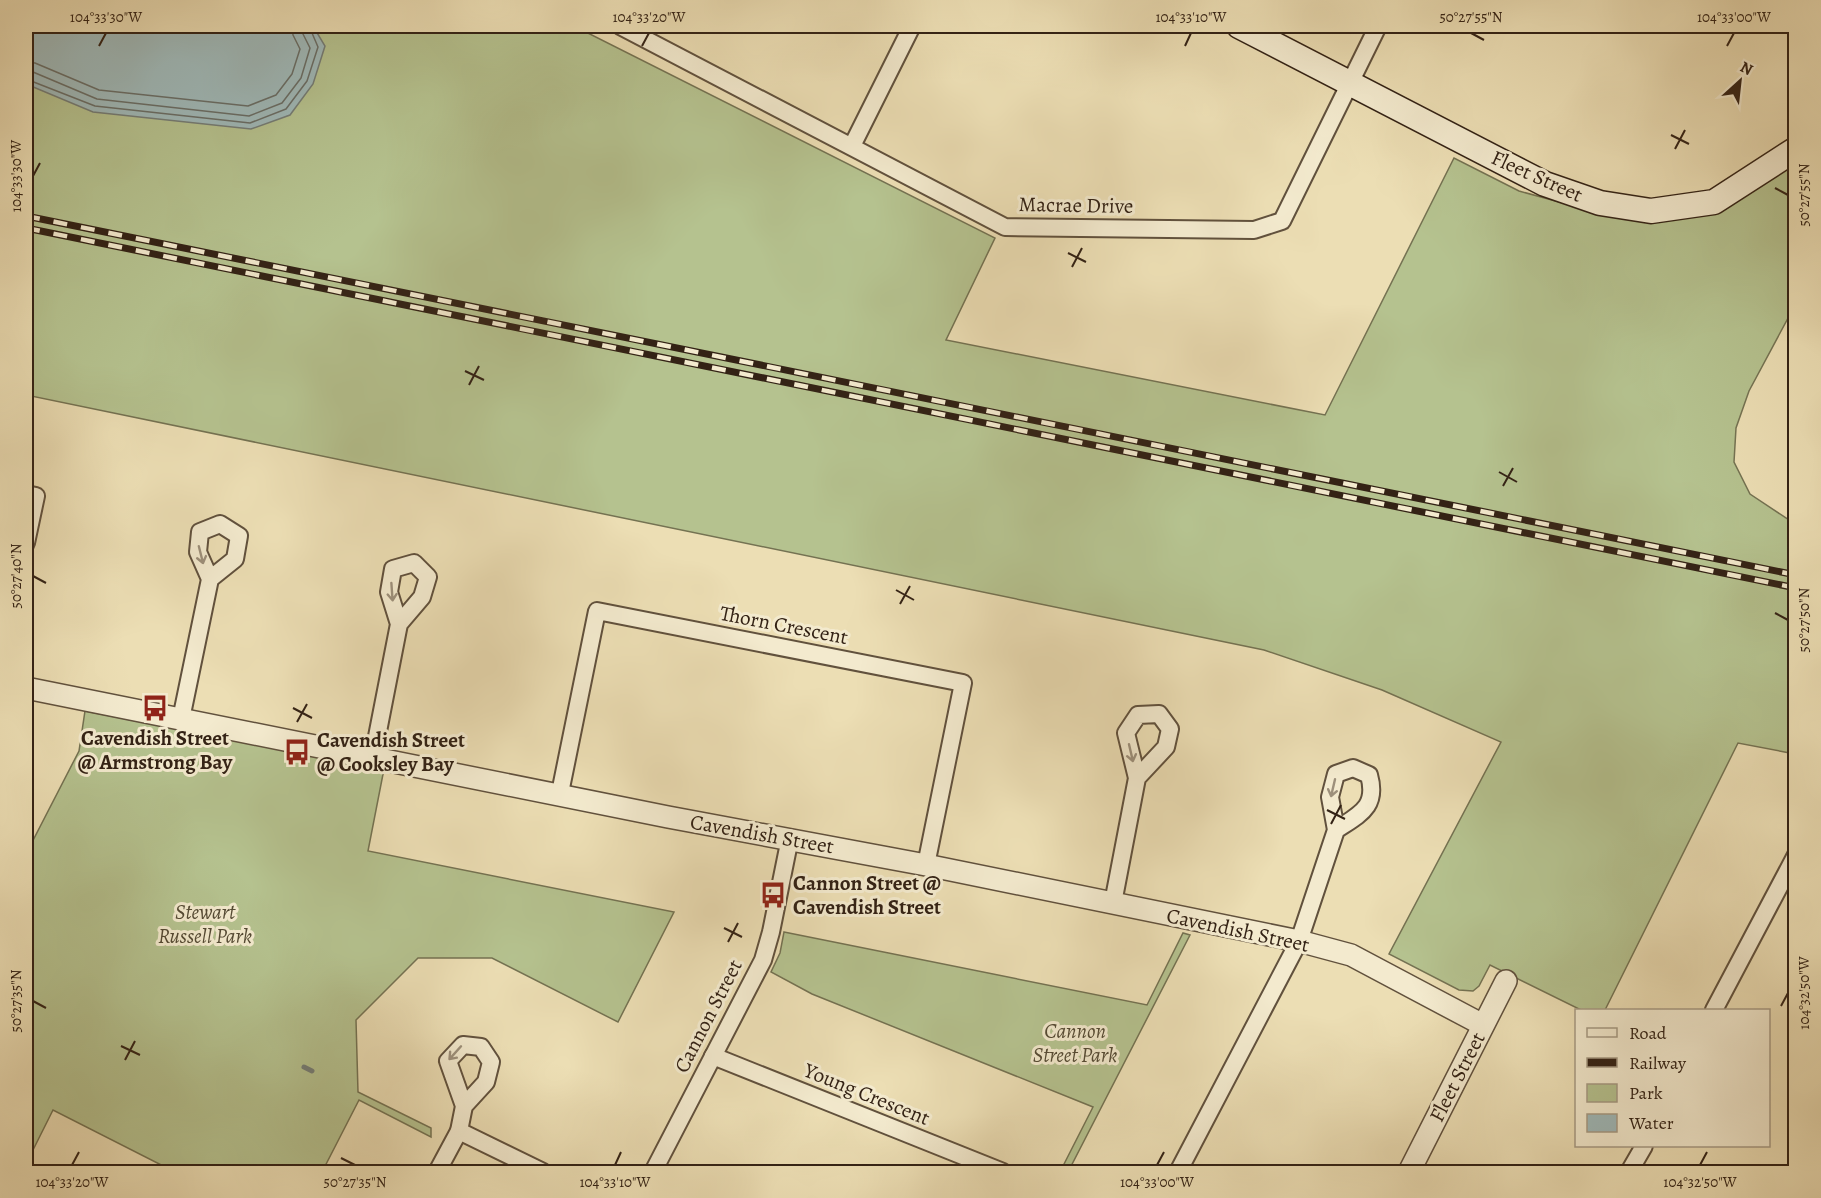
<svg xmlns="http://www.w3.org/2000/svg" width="1821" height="1198" viewBox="0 0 1821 1198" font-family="Alegreya,serif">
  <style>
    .green { fill: #b5c28f; stroke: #747252; stroke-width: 1.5 }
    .water { fill: #9fb9b9; stroke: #747d77; stroke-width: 1.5 }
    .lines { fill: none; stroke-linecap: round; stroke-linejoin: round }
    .shore { stroke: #696e67; stroke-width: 1.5 }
    .stream { stroke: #747d77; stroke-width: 5 }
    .minor-casing { stroke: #61513d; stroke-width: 20 }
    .tertiary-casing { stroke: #61513d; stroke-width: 24 }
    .secondary-casing { stroke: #332215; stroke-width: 27 }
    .minor { stroke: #f3eace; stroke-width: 16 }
    .tertiary { stroke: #f3eace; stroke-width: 21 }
    .secondary { stroke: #f3eace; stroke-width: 24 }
    .rail-casing { stroke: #332215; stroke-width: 7 }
    .rail { stroke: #f3eace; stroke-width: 4.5; stroke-dasharray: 14; stroke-linecap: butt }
    .oneway { stroke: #9d907b }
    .ticks { fill: none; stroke: #332215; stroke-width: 2 }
    .labels { text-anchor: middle; stroke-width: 6; stroke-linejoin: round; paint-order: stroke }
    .street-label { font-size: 21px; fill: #332215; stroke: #f3eace }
    .poi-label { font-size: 21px; font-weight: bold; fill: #332215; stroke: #f3eace; text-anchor: start }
    .park-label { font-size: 21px; font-style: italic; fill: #544a34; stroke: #f3eace }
    .neatline { fill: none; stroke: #332215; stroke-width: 2 }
    .ticks-label { font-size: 15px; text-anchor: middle; fill: #332215 }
  </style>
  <rect width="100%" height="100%" fill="#ecdeb4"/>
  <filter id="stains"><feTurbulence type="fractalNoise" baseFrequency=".00333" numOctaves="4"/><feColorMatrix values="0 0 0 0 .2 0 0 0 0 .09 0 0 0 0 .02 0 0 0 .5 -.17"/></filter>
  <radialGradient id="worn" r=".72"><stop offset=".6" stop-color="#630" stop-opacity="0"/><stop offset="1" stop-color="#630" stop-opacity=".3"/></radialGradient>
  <g class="green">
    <path d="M26,26H574L995,238L946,340L1325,415L1454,158L1519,191L1574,206L1697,204L1795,158V305L1749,391L1736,428L1734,462L1750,494L1795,524V754L1738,743L1605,1010H1581L1490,965L1479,986L1473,991L1459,990L1389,954L1501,742L1382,690L1264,650L26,395Z"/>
    <path d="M85,711L384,769L368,851L674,912L618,1022L492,958H418L356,1020L358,1092L431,1128V1137L359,1100L322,1172H175L53,1110L26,1164V854L79,751Z"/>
    <path d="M784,932L1147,1005L1183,933L1190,935L1068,1172H1060L1093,1107L812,994L771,972L780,953Z"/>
  </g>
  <path class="water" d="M26,26H313L325,46L313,84L290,115L251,129L93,112L26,84Z"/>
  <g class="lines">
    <g class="shore">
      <path d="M26,62L35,63L99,90L248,106L276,95L292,74L300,49L293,35L292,26"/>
      <path d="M26,71L33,72L97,99L249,116L282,103L301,78L310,48L302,32L301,26"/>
      <path d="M26,79L95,106L250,123L286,109L307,81L318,47L309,26"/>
    </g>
    <path class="stream" d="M304,1067L312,1071"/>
    <g class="minor-casing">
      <g id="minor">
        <path d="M620,26L1005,227L1254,230L1282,221L1378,26"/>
        <path d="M852,146L912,26"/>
        <path d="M26,494L36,496L26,543"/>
        <path d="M181,719L210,579L198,552L200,532L220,524L239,536L235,559L210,579"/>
        <path d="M373,757L399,624L389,592L393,569L414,563L428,577L422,597L399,624"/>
        <path d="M560,793L597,611L963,683L926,865"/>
        <path d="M1113,903L1137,778L1126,733L1138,715L1159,714L1170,729L1166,747L1137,778"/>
        <path d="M1714,1010L1796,855"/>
        <path d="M713,1056L1003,1172"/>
        <path d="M459,1131L543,1172"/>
        <path d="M437,1172L459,1131L464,1106L486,1082L491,1062L481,1047L463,1045L448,1061L464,1106"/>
        <path d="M653,1172L763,960L771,932L790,838"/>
        <path d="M1178,1172L1299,941L1336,830L1330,797L1336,774L1353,768L1369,775C1378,807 1360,814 1336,830"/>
        <path d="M1629,1172L1644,1146"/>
      </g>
    </g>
    <g class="tertiary-casing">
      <g id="tertiary">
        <path d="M26,688L668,817L926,865L1299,941L1351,955L1483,1025"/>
        <path d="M1409,1172L1506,981"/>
      </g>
    </g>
    <g class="secondary-casing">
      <path id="secondary" d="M1239,26L1545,184L1600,203L1651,211L1714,202L1796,149"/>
    </g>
    <use href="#minor" class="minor"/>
    <use href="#tertiary" class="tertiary"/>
    <use href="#secondary" class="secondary"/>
    <g class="rail-casing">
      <g id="rail">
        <path d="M26,216L1796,575"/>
        <path d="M26,228L1796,588"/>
      </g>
    </g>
    <use href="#rail" class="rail"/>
  </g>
  <defs><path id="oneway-shaft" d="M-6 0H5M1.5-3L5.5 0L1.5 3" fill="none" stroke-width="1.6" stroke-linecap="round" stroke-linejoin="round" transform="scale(1.5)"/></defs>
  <g class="oneway">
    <use href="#oneway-shaft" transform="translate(201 555) rotate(76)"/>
    <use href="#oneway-shaft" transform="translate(392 592) rotate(86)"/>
    <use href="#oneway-shaft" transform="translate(1131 753) rotate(77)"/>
    <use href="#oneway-shaft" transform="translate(1333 788) rotate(103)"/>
    <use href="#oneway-shaft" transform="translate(455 1053) rotate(132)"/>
  </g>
  <path class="ticks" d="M1471,33L1484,40M99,46L106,33M642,46L649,33M1185,46L1191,33M1727,46L1734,33M1671,135L1689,144M1675,149L1685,130M33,176L40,163M1775,188L1788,195M1068,253L1086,262M1072,267L1082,248M465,371L484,380M469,385L479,366M1499,472L1517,482M1503,486L1513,468M33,576L46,583M896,590L914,600M900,604L910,586M1775,613L1788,620M293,708L312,718M297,722L307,704M1327,810L1345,819M1331,824L1341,805M724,928L742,937M728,942L738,923M33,1001L46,1008M1781,1006L1788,993M121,1046L140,1055M125,1060L135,1041M341,1158L355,1165M72,1165L79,1152M615,1165L621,1152M1157,1165L1164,1152M1700,1165L1707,1152"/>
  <defs>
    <g id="bus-bare" transform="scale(2.07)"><path d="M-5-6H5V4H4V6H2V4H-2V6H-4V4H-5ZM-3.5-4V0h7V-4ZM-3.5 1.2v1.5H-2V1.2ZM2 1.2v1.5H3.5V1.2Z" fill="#8f2418" stroke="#f3eace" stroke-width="2.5" paint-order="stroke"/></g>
  </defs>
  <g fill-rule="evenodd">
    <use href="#bus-bare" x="155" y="708"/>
    <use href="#bus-bare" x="297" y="752"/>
    <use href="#bus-bare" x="773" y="895"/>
  </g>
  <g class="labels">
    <g class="street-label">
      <text transform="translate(1537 176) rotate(24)" y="7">Fleet Street</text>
      <text transform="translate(1076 205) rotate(1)" y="7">Macrae Drive</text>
      <text transform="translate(784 625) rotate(11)" y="7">Thorn Crescent</text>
      <text transform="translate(762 834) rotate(10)" y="7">Cavendish Street</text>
      <text transform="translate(1238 930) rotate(12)" y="7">Cavendish Street</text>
      <text transform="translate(708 1016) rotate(-63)" y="7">Cannon Street</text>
      <text transform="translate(1457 1077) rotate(-63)" y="7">Fleet Street</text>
      <text transform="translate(867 1094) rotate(22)" y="7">Young Crescent</text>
    </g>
    <g class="poi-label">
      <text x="155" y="745" text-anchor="middle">Cavendish Street<tspan x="155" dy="24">@ Armstrong Bay</tspan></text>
      <text x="317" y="747">Cavendish Street<tspan x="317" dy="24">@ Cooksley Bay</tspan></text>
      <text x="793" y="890">Cannon Street @<tspan x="793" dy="24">Cavendish Street</tspan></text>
    </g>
    <g class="park-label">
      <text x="205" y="919">Stewart<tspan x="205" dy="24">Russell Park</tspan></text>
      <text x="1075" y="1038">Cannon<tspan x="1075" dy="24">Street Park</tspan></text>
    </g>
  </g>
  <rect width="1821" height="1198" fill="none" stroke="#ecdeb4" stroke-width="66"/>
  <rect x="1575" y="1009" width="195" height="138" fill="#f3eace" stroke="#a69a84" stroke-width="1.5"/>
  <rect x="1587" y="1028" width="30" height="9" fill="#f3eace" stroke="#a69a84" stroke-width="1.5"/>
  <text x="1629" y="1039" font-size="18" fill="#332215">Road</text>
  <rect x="1587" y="1058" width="30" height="9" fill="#332215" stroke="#a69a84" stroke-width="1.5"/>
  <text x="1629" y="1069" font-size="18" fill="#332215">Railway</text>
  <rect x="1587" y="1084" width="30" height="18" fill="#b5c28f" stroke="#a69a84" stroke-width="1.5"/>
  <text x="1629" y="1099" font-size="18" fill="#332215">Park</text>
  <rect x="1587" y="1114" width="30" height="18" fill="#9fb9b9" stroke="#a69a84" stroke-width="1.5"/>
  <text x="1629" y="1129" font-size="18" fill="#332215">Water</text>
  <g transform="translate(1740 81) rotate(27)" stroke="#f3eace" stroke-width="4.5" paint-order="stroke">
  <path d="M0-4.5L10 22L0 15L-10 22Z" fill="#332215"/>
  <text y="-9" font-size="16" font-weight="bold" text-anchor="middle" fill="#332215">N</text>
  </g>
  <rect x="33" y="33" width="1755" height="1132" class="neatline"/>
  <g class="ticks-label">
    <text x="106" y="22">104°33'30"W</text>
    <text x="649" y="22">104°33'20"W</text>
    <text x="1191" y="22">104°33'10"W</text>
    <text x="1471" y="22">50°27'55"N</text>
    <text x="1734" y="22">104°33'00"W</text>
    <text transform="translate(16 176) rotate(-90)" y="5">104°33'30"W</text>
    <text transform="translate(1804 195) rotate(-90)" y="5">50°27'55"N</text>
    <text transform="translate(16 576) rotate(-90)" y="5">50°27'40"N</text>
    <text transform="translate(1804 620) rotate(-90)" y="5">50°27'50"N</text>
    <text transform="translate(1804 993) rotate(-90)" y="5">104°32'50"W</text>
    <text transform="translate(16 1001) rotate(-90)" y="5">50°27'35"N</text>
    <text x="72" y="1187">104°33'20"W</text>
    <text x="355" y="1187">50°27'35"N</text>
    <text x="615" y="1187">104°33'10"W</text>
    <text x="1157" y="1187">104°33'00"W</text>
    <text x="1700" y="1187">104°32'50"W</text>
  </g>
  <rect width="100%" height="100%" filter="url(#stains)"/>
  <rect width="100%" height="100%" fill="url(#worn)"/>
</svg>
